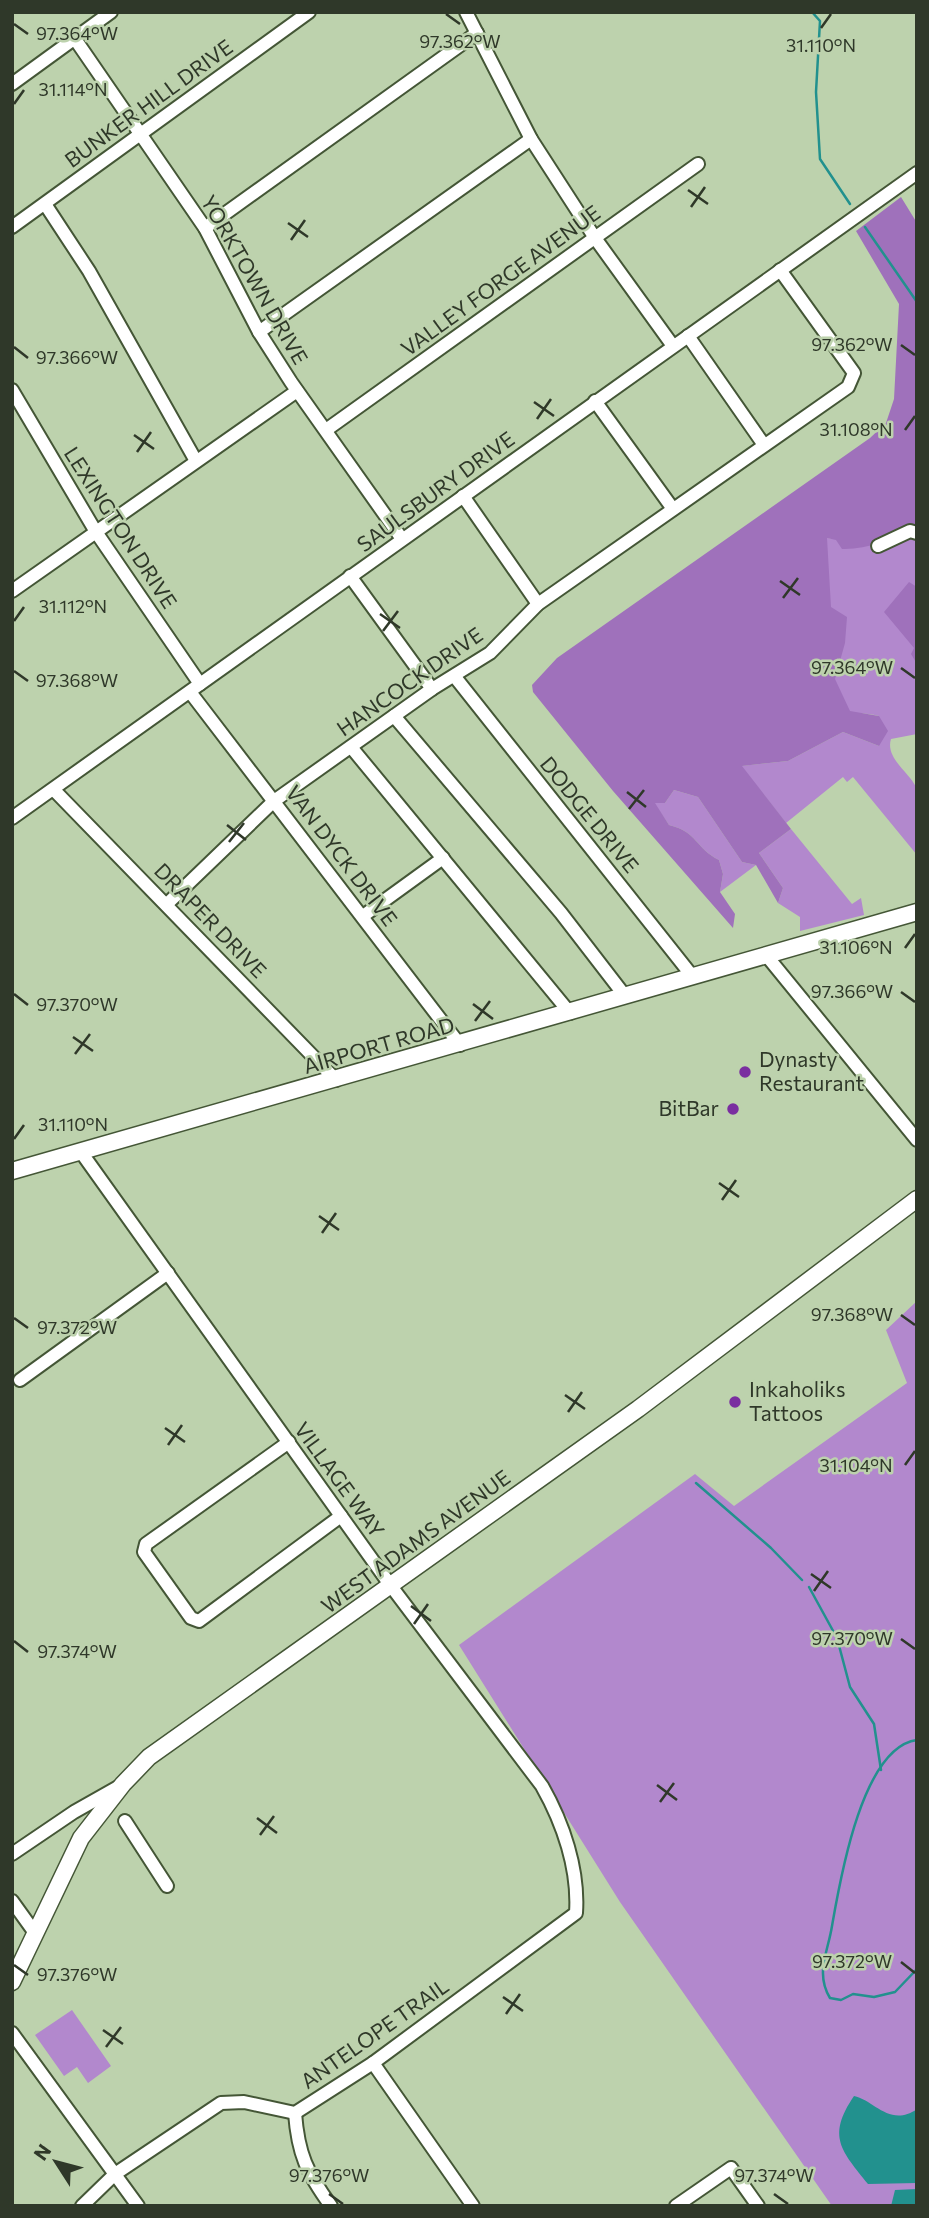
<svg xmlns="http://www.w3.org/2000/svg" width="929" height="2218" viewBox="0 0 929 2218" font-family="Commissioner,sans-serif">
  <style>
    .green { fill: #b288cd }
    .forest { fill: #9f71bb }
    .water { fill: #22918e }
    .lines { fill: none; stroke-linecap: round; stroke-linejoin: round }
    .stream { stroke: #22918e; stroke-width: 2.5 }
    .minor-casing { stroke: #445636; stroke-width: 16 }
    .major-casing { stroke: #445636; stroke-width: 19 }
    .minor { stroke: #fff; stroke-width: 12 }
    .major { stroke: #fff; stroke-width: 16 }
    .ticks { fill: none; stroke: #2f3829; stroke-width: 2.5 }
    .poi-dot { fill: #7a2ea0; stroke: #bdd2ad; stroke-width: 2.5 }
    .labels { text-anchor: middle; stroke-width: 5; stroke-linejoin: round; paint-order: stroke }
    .street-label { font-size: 21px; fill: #2f3829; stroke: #bdd2ad }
    .poi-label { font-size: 21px; fill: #2f3829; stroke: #bdd2ad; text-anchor: start }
    .ticks-label { font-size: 18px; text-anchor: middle; fill: #2f3829; stroke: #bdd2ad; stroke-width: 5; stroke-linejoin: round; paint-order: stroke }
  </style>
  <rect width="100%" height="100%" fill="#bdd2ad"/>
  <g class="green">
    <path d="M917,533V734L891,739C885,758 909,772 916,787C921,800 917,839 917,855L853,777L847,782L843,777L786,823L741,766L788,761L843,732L879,746V716C847,708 834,719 805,732L827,538L873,543Z"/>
    <path d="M674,790L698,797L742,862L756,865L720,892L723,874L719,860C695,848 698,832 669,825L654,803H665Z"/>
    <path d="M791,829L852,904L861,898L864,915L800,931V917L778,903L783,888L759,853Z"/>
    <path d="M917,1301V2206H832L620,1902L459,1645L695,1474L734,1506L907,1383L886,1330Z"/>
    <path d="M72,2010L111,2066L88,2083L77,2067L64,2076L35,2035Z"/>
  </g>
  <g class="forest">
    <path d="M901,197L917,223V533C892,538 866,550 842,549L836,540L827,538L831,607L847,617L845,643L835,679L850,711L879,716L888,731L879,746L843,732L788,761L742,766L791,829L759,853L783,888L778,903L756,865L742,862L698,797L674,790L665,803H655L669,825C698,832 695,848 719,860L723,874L720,892L735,914L733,928L613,791L533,692L532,685L557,658L870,438L886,423L894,399L899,304L856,231Z"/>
    <path d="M909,582L917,587V664L911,654L914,648L884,612Z"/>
  </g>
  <g class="water">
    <path d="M854,2096C874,2100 890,2128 917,2109V2183L868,2184C842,2151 826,2137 854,2096Z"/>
    <path d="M917,2189V2206H891L895,2190Z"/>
  </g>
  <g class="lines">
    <g class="stream">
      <path d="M812,12L820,21L816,92L820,159L850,204"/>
      <path d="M865,227L917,302"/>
      <path d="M696,1483L771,1548L802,1580"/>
      <path d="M809,1587L837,1638L850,1687L874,1724L881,1770"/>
      <path d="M917,1740C862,1747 840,1880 832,1926C828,1952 815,1973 830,1998L841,2000L853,1994L874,1997L895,1992L917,1969"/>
    </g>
    <g class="minor-casing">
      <g id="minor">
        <path d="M466,12L531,139L595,238L673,346"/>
        <path d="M75,39L205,228L259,332L291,382L402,539"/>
        <path d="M12,84L111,12"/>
        <path d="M45,204L89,271L196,461"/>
        <path d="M12,227L309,12"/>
        <path d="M205,228L477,33"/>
        <path d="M259,332L531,139"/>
        <path d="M688,336L764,445"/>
        <path d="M12,390L96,532L200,684"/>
        <path d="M595,401L673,509"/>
        <path d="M326,430L698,164"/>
        <path d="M463,496L538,604"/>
        <path d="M878,546L910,531L917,533"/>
        <path d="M350,576L432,689"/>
        <path d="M12,591L297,391"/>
        <path d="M455,677L693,977"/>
        <path d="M190,692L460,1045"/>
        <path d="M394,716L561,913L625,996"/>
        <path d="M351,747L570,1013"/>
        <path d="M54,790L336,1080"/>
        <path d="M12,818L917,173"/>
        <path d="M167,904L274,801L432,689L490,653L538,604L848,387L854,373L780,270"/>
        <path d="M363,916L443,858"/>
        <path d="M766,955L917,1140"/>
        <path d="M81,1152L391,1586L542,1786C563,1823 579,1869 576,1913L373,2063L295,2113L244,2102L221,2103L115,2174L82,2206"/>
        <path d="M20,1380L168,1273"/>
        <path d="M289,1442L146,1544L144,1552L191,1618L199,1621L341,1516"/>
        <path d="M125,1821L167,1886"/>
        <path d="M12,1854L74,1812L120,1786"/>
        <path d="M12,1901L35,1933"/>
        <path d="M12,2033L138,2206"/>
        <path d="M373,2063L473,2206"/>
        <path d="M295,2113C298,2154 307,2173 331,2206"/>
        <path d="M676,2206L731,2168L758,2206"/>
      </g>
    </g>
    <g class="major-casing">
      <g id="major">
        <path d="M12,1171L917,912"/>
        <path d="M12,1982L81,1838L123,1784L149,1757L638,1409L917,1199"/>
      </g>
    </g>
    <use href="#minor" class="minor"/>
    <use href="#major" class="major"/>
  </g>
  <path class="ticks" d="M446,14L460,24M14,24L28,34M821,28L831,14M14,104L24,90M688,190L708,204M691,207L705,187M288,223L308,237M291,240L305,220M901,345L915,355M14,347L28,358M534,402L554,416M537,419L551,399M905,430L915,416M134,435L154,449M137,452L151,432M780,581L800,595M783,598L798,578M380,614L400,628M14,621L24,607M383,631L398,611M901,668L915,678M14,671L28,681M627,792L646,807M629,809L644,790M227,825L246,840M229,842L244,823M905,948L915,934M901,992L915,1002M14,994L28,1005M473,1004L493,1019M475,1021L490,1001M73,1037L93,1051M75,1054L90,1034M14,1139L24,1125M719,1183L739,1197M722,1200L736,1180M319,1216L339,1230M322,1233L336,1213M901,1315L915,1325M14,1318L28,1328M565,1395L585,1409M568,1412L582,1392M165,1428L185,1442M168,1445L182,1425M905,1465L915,1451M811,1574L831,1588M814,1591L828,1571M411,1606L431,1621M414,1624L428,1604M901,1639L915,1649M14,1641L28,1652M657,1785L677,1800M660,1802L674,1783M257,1818L277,1833M260,1835L274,1816M901,1962L915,1973M14,1965L28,1975M503,1997L523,2011M506,2014L520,1994M103,2030L123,2044M106,2047L121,2027M329,2194L343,2204M774,2194L788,2204"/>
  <g class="poi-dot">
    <circle cx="745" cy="1072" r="7"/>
    <circle cx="733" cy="1109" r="7"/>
    <circle cx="735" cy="1402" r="7"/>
  </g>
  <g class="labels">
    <g class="street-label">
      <text transform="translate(149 104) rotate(-36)" y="7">BUNKER HILL DRIVE</text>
      <text transform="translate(254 280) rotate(60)" y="7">YORKTOWN DRIVE</text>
      <text transform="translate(501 281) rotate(-36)" y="7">VALLEY FORGE AVENUE</text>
      <text transform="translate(436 492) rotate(-36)" y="7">SAULSBURY DRIVE</text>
      <text transform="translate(120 528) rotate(57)" y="7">LEXINGTON DRIVE</text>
      <text transform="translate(410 682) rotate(-35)" y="7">HANCOCK DRIVE</text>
      <text transform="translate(589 815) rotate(51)" y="7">DODGE DRIVE</text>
      <text transform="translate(341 856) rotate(53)" y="7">VAN DYCK DRIVE</text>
      <text transform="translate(210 921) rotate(46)" y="7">DRAPER DRIVE</text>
      <text transform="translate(379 1046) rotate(-16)" y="7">AIRPORT ROAD</text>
      <text transform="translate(339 1480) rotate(54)" y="7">VILLAGE WAY</text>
      <text transform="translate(416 1542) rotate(-36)" y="7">WEST ADAMS AVENUE</text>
      <text transform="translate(375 2034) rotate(-35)" y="7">ANTELOPE TRAIL</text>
    </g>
    <g class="poi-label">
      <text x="759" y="1067">Dynasty<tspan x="759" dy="24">Restaurant</tspan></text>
      <text x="719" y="1116" text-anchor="end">BitBar</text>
      <text x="749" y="1397">Inkaholiks<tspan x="749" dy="24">Tattoos</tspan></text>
    </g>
  </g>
  <g class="ticks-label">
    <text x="77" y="40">97.364°W</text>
    <text x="460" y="48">97.362°W</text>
    <text x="821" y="52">31.110°N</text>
    <text x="73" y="96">31.114°N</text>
    <text x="852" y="351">97.362°W</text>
    <text x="77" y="364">97.366°W</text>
    <text x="856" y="436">31.108°N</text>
    <text x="73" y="613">31.112°N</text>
    <text x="852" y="674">97.364°W</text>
    <text x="77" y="687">97.368°W</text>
    <text x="856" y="954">31.106°N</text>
    <text x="852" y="998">97.366°W</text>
    <text x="77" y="1011">97.370°W</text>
    <text x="73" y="1131">31.110°N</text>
    <text x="852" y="1321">97.368°W</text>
    <text x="77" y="1334">97.372°W</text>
    <text x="856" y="1472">31.104°N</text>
    <text x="852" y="1645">97.370°W</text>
    <text x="77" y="1658">97.374°W</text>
    <text x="852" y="1968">97.372°W</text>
    <text x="77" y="1981">97.376°W</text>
    <text x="329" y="2182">97.376°W</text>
    <text x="774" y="2182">97.374°W</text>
  </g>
  <rect width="929" height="2218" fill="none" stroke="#2f3829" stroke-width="28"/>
  <g transform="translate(56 2162) rotate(306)" stroke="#bdd2ad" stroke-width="5" paint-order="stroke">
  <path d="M0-5L12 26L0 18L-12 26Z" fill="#2f3829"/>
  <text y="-10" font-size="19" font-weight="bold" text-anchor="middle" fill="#2f3829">N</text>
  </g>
</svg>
